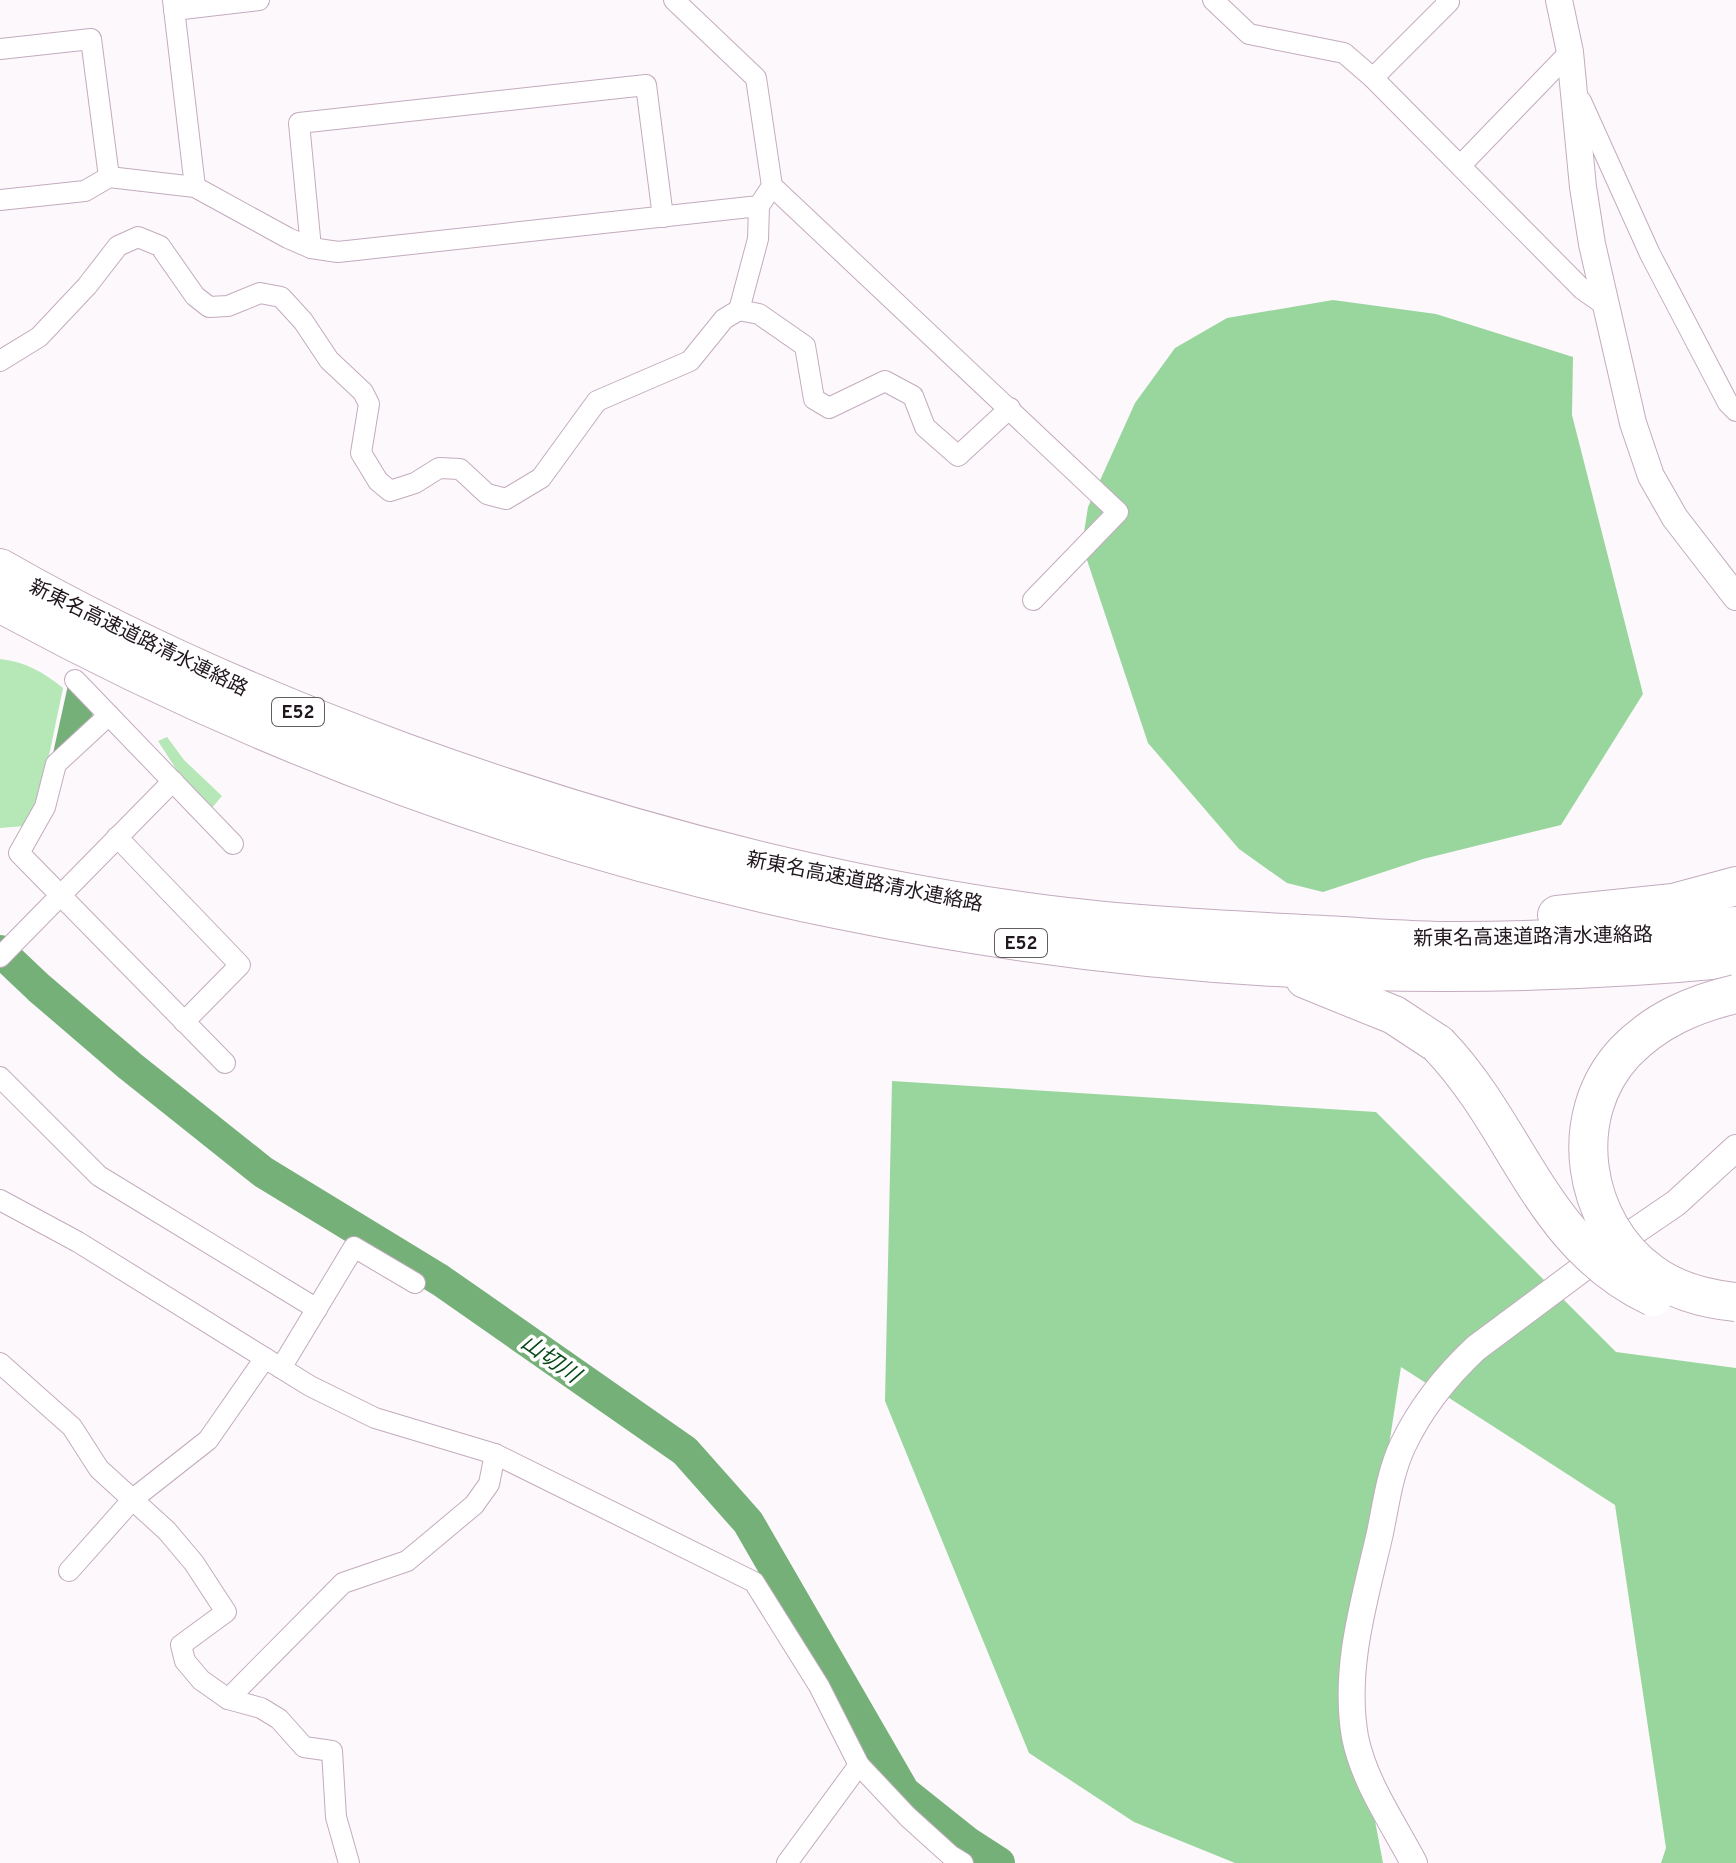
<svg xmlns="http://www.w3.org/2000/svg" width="1736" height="1863" viewBox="0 0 1736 1863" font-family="Overpass,'Noto Sans JP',sans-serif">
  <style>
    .green { fill: #b5e7b7 }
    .forest { fill: #99d69d }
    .water { fill: #75b079 }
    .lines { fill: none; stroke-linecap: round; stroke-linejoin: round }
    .river { stroke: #75b079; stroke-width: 32 }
    .minor-casing { stroke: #c3abbe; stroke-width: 22 }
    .tertiary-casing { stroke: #c3abbe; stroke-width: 28 }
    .motorway-casing { stroke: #c3abbe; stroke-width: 40 }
    .minor { stroke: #fff; stroke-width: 20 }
    .tertiary { stroke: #fff; stroke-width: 26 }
    .motorway { stroke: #fff; stroke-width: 38 }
    .motorway-bridge-casing { stroke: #c3abbe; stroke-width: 40; stroke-linecap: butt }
    .motorway-bridge { stroke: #fff; stroke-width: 38 }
    .labels { text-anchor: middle; stroke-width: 7; stroke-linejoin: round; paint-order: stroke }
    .shield { fill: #fff; stroke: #635d62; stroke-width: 2 }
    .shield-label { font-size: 18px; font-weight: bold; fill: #20171e }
    .street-label { font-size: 20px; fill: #20171e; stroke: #fff }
    .water-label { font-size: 22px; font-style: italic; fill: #074b17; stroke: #fff }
  </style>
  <rect width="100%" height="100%" fill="#fdf8fc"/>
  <g class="green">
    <path d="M0,659C26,662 43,672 63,688L41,794L25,826L0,828Z"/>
    <path d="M167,737L184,760L222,796L210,810L187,786L158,741Z"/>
  </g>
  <g class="forest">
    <path d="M1333,300L1436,314L1573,357L1572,415L1643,694L1561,825L1423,859L1323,892L1287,883L1239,849L1148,743L1082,545L1088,507L1135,403L1175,348L1227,318Z"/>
    <path d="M892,1081L1376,1112L1616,1352L1736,1368V1863H1661L1666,1848L1615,1505L1401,1367L1351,1694L1383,1863H1235L1134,1822L1029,1753L885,1401Z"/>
  </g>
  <path class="water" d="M68,685L92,709L93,720L52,758Z"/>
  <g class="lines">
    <path class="river" d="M0,951L39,988L130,1066L263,1172L440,1280L685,1451L748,1522L904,1792L968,1843L999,1863"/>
    <g class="minor-casing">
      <g id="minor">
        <path d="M173,0L195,187"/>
        <path d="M674,0L756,78L772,186L1118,512L1033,600"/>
        <path d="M1213,0L1249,34L1344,53L1373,78L1582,289L1606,306"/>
        <path d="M174,10L259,0"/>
        <path d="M0,49L91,39L109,177"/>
        <path d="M1373,78L1449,2L1446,0"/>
        <path d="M1581,101L1650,254L1728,403L1736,411"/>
        <path d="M1461,165L1570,52"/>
        <path d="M0,200L85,191L109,177L195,187L288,238L311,248L338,252L759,206L772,186"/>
        <path d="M311,248L299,123L646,85L663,217"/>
        <path d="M739,310L758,239L759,206"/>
        <path d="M0,361L39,337L87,286L118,246L138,237L160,246L195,296L209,307L228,306L260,293L281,297L303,321L329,360L363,392L369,404L361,453L378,481L390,491L415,483L439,468L460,469L487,494L506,499L541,478L597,401L690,361L724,319L739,310L759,314L805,346L814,399L829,408L885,381L913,396L925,427L958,456L1010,408"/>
        <path d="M75,680L233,844"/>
        <path d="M109,715L56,764L45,807L19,853L225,1063"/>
        <path d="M117,837L240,965L184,1022"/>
        <path d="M0,957L173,781"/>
        <path d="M0,1077L99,1176L317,1309"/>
        <path d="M0,1200L78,1242L310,1386L375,1418L495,1454L754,1582L819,1686L859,1765L908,1817L950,1855L963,1863"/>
        <path d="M0,1363L72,1427L99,1469L167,1531L194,1563L226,1612L181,1645L185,1661L201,1680L228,1699L261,1708L279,1719L304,1747L332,1751L336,1817L349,1863"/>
        <path d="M281,1368L354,1247L415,1283"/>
        <path d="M69,1571L133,1499L208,1440L265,1358"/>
        <path d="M228,1699L343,1583L407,1561L474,1505L489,1484L495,1454"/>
        <path d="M787,1863L859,1765"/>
      </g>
    </g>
    <g class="tertiary-casing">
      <g id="tertiary">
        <path d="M1559,0L1570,52L1583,187L1592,244L1633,423L1651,476L1675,518L1736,597"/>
        <path d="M1414,1863C1393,1823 1364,1782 1355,1737C1343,1668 1365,1599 1380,1533C1386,1504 1390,1472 1403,1445C1421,1407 1446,1376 1476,1348L1610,1248L1676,1203L1736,1148"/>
      </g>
    </g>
    <g class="motorway-casing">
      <g id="motorway">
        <path d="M0,568C127,641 265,701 403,752C601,824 805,880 1014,910C1109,924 1207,929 1303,934C1354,936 1405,941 1456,941C1550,941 1643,936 1736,926"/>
        <path d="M0,603C527,891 1138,1016 1736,958"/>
        <path d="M1557,915L1673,903L1736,886"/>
        <path d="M1305,979L1394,1015L1438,1044"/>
      </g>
    </g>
    <use href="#minor" class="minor"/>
    <use href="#tertiary" class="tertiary"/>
    <use href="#motorway" class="motorway"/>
    <g class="motorway-bridge-casing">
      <g id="motorway-bridge">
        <path d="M1736,994C1693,1004 1656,1020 1625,1052C1565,1116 1582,1223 1651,1273C1675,1291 1706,1299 1736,1302"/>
        <path d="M1438,1044C1519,1128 1540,1244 1653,1297"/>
      </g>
    </g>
    <use href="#motorway-bridge" class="motorway-bridge"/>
  </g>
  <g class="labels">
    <g class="shield">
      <rect x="272" y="698" width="52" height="28" rx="6"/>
      <rect x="995" y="929" width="52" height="28" rx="6"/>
    </g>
    <g class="shield-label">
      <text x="298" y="718">E52</text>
      <text x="1021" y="949">E52</text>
    </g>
    <g class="street-label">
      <text transform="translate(139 637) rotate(26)" y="7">新東名高速道路清水連絡路</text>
      <text transform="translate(865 881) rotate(11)" y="7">新東名高速道路清水連絡路</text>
      <text transform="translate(1533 936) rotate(-1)" y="7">新東名高速道路清水連絡路</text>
    </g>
    <g class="water-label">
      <text transform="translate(551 1358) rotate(35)" y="8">山切川</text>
    </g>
  </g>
</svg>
